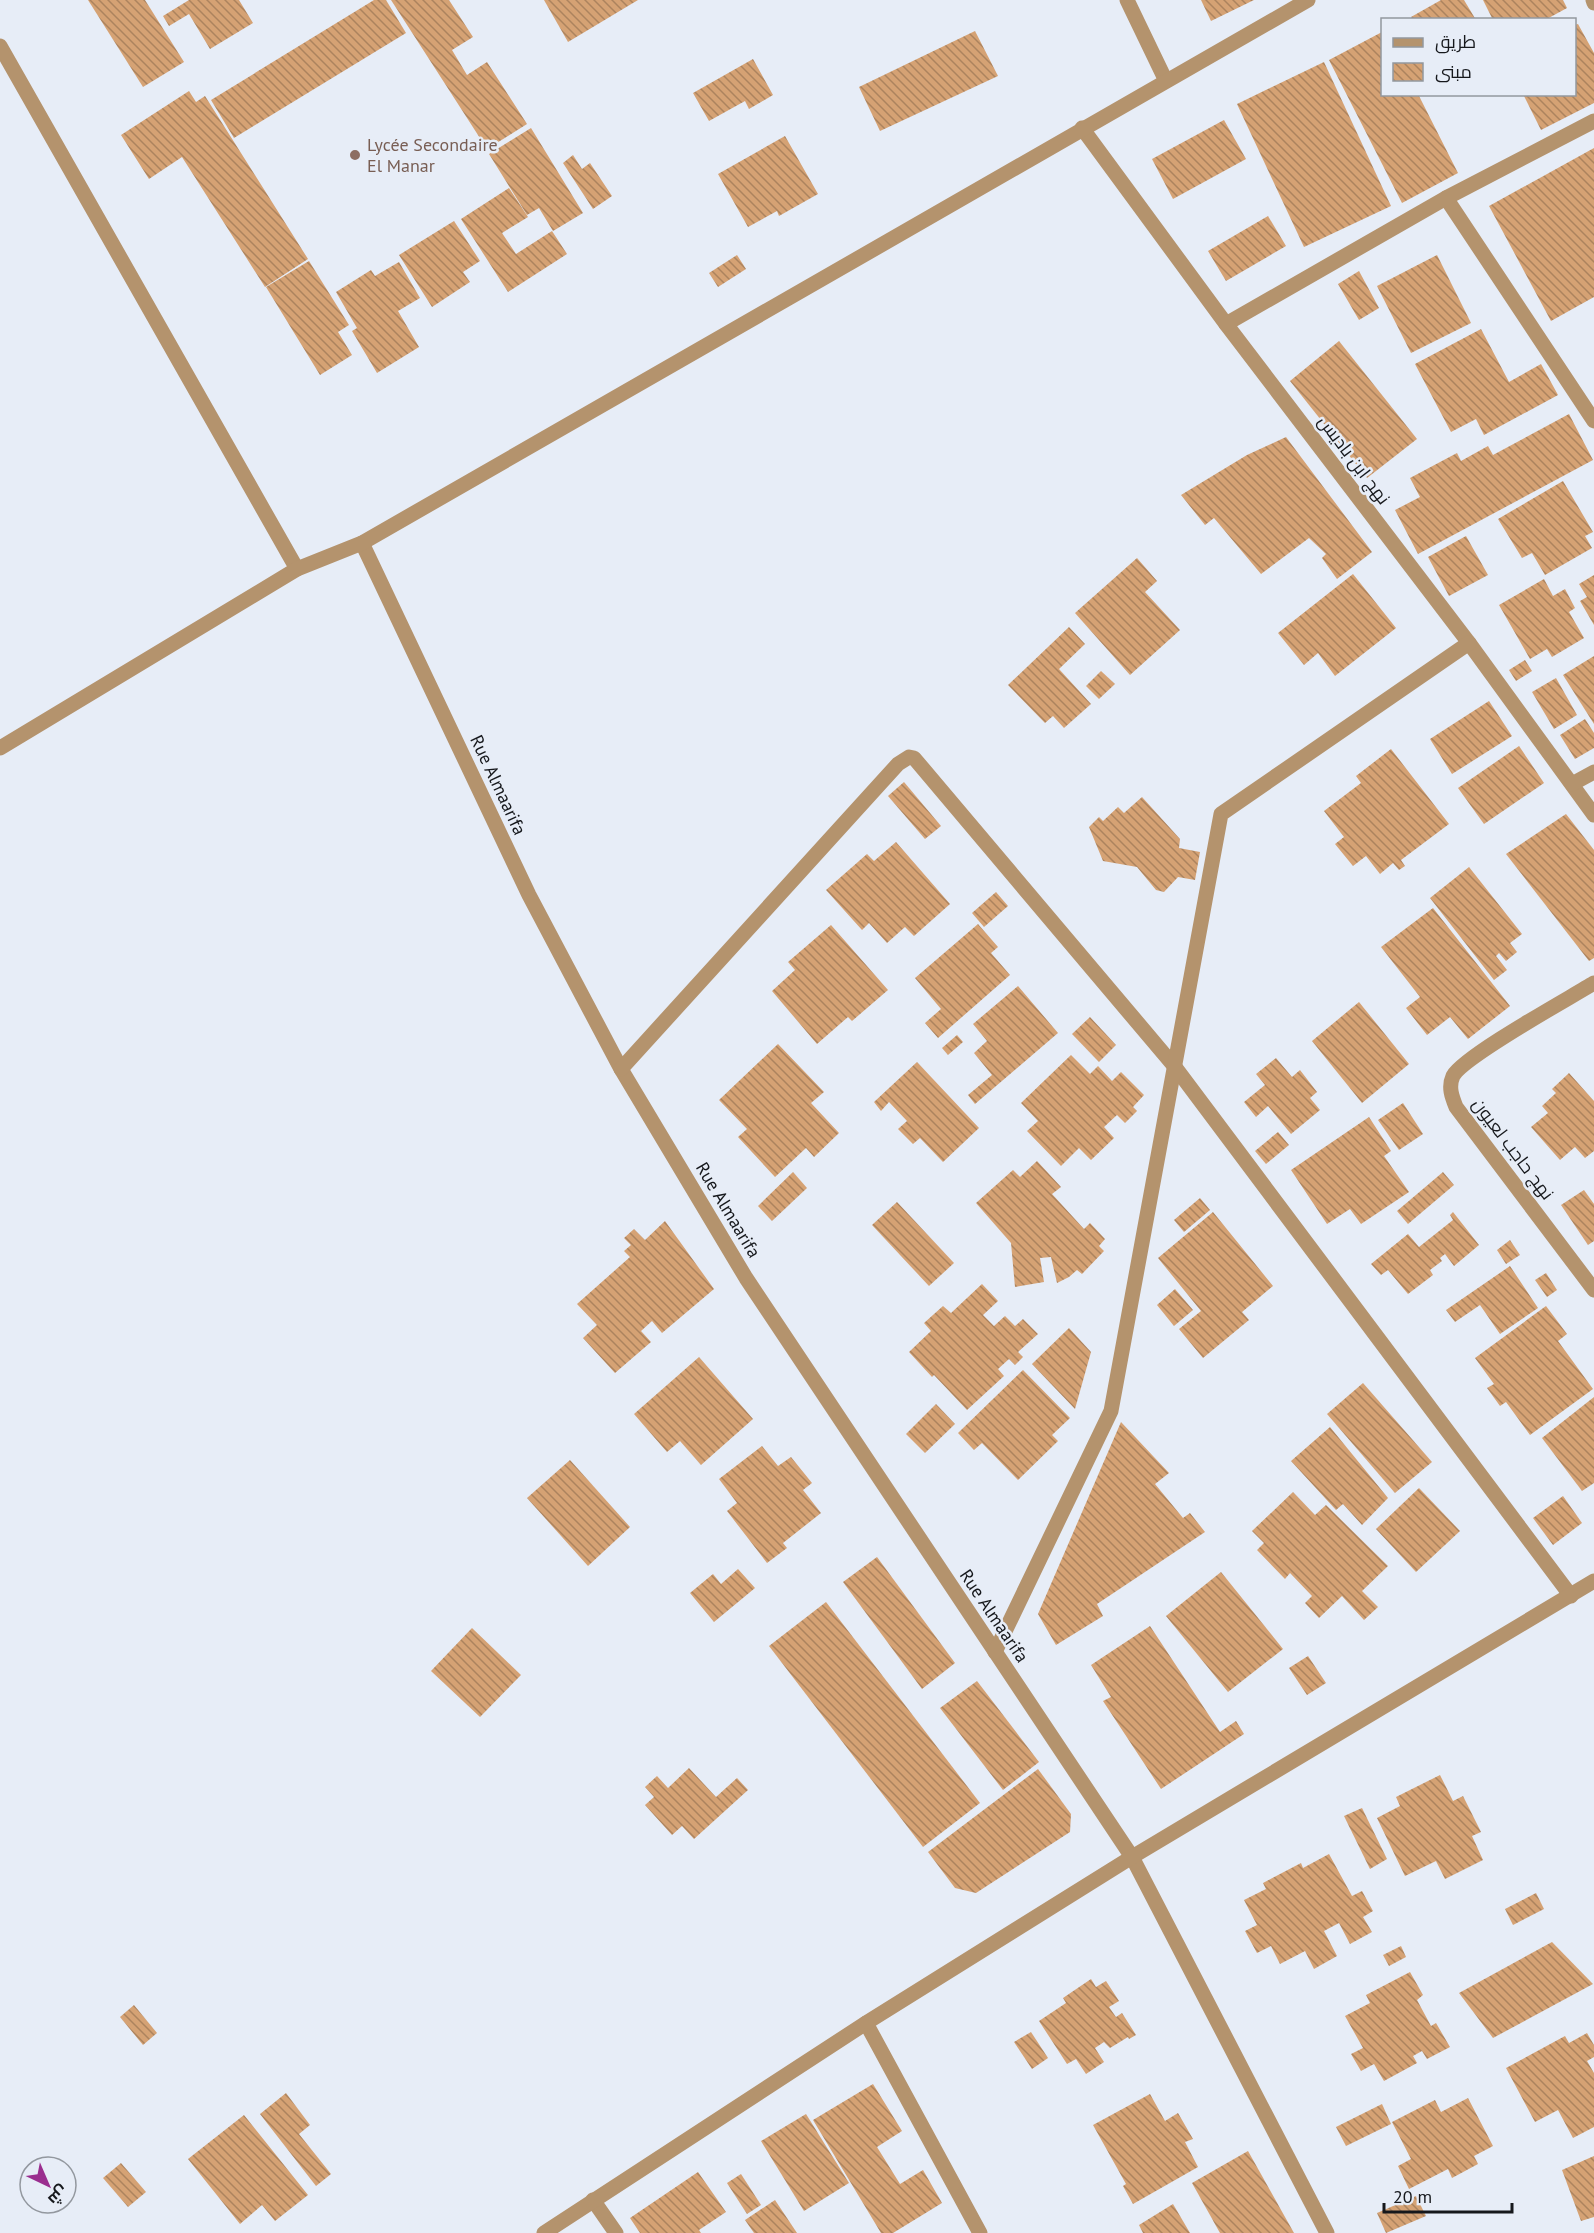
<svg xmlns="http://www.w3.org/2000/svg" width="1594" height="2233" viewBox="0 0 1594 2233" font-family="'PT Sans',Cairo,sans-serif">
  <style>
    .building { fill: url(#building-back-hatch) }
    .lines { fill: none; stroke-linecap: round; stroke-linejoin: round }
    .minor { stroke: #b4936d; stroke-width: 15 }
    .education-dot { fill: #8d6e63; stroke: #e7edf7; stroke-width: 2 }
    .labels { text-anchor: middle; stroke-width: 5; stroke-linejoin: round; paint-order: stroke }
    .education-label { font-size: 18px; fill: #785e54; stroke: #e7edf7; text-anchor: start }
    .street-label { font-size: 18px; fill: #16181c; stroke: #e7edf7 }
  </style>
  <defs>
    <pattern id="building-back-hatch" width="6" height="6" patternUnits="userSpaceOnUse" patternTransform="scale(1.5)"><rect width="6" height="6" fill="#d5a274"/><path d="M-1 5l2 2M0 0l6 6M5-1l2 2" fill="none" stroke="#ac835e"/></pattern>
  </defs>
  <rect width="100%" height="100%" fill="#e7edf7"/>
  <g class="building">
    <path d="M88,0H145L184,62L143,87Z"/>
    <path d="M189,0H239L253,23L210,49L189,14L169,26L163,16Z"/>
    <path d="M374,0H386L406,33L234,138L211,100Z"/>
    <path d="M391,0H449L473,37L452,50L467,75L487,62L527,124L487,149Z"/>
    <path d="M544,0H638L568,42Z"/>
    <path d="M1201,0H1254L1211,21Z"/>
    <path d="M1441,0H1464L1476,20H1413L1411,17Z"/>
    <path d="M1483,0H1563L1567,8L1545,20H1493Z"/>
    <path d="M1578,24L1594,53V103L1541,130L1523,94H1574V25Z"/>
    <path d="M975,31L998,76L880,131L859,87Z"/>
    <path d="M1382,32V94H1418L1458,173L1402,203L1329,60Z"/>
    <path d="M753,59L773,95L749,109L745,101L709,121L693,93Z"/>
    <path d="M1324,62L1391,206L1304,247L1237,104Z"/>
    <path d="M189,91L196,102L205,96L308,259L265,287L182,157L149,179L121,135Z"/>
    <path d="M1224,120L1246,159L1173,199L1152,159Z"/>
    <path d="M531,128L583,213L553,231L539,208L527,215L489,154Z"/>
    <path d="M785,136L818,194L779,216L777,211L748,227L718,174Z"/>
    <path d="M1594,148V297L1551,321L1489,206Z"/>
    <path d="M573,155L582,169L590,163L612,196L593,209L563,163Z"/>
    <path d="M509,188L528,217L502,233L516,254L552,231L567,254L508,292L461,219Z"/>
    <path d="M1268,216L1286,246L1226,281L1208,251Z"/>
    <path d="M454,221L480,261L463,272L470,282L432,307L399,255Z"/>
    <path d="M737,255L746,269L718,287L709,273Z"/>
    <path d="M1437,255L1471,323L1411,353L1377,286Z"/>
    <path d="M309,261L349,325L338,332L352,355L320,375L266,287Z"/>
    <path d="M399,262L420,298L398,311L419,347L377,373L352,331L357,328L336,292L371,270L375,276Z"/>
    <path d="M1359,271L1379,308L1359,320L1338,284Z"/>
    <path d="M1481,329L1509,382L1541,364L1558,395L1484,435L1476,419L1451,432L1415,364Z"/>
    <path d="M1339,341L1417,439L1367,478L1290,381Z"/>
    <path d="M1569,414L1593,460L1418,554L1395,510L1420,497L1410,478L1457,453L1461,461L1488,446L1493,455Z"/>
    <path d="M1286,437L1372,552L1337,579L1322,558L1326,554L1309,538L1261,574L1214,518L1205,525L1181,495L1247,455Z"/>
    <path d="M1563,481L1593,532L1585,536L1592,548L1545,575L1532,553L1522,558L1498,519Z"/>
    <path d="M1466,536L1488,575L1449,596L1428,557Z"/>
    <path d="M1137,558L1157,581L1145,592L1180,630L1130,675L1075,613Z"/>
    <path d="M1353,574L1396,628L1335,676L1318,653L1304,665L1278,633Z"/>
    <path d="M1594,575V625L1580,601L1587,597L1579,584Z"/>
    <path d="M1544,579L1553,596L1565,589L1575,608L1569,612L1584,638L1552,657L1547,649L1530,659L1499,605Z"/>
    <path d="M1069,627L1085,644L1059,669L1091,704L1064,728L1053,716L1045,723L1008,685Z"/>
    <path d="M1594,656V724L1563,675Z"/>
    <path d="M1525,660L1532,671L1516,681L1509,670Z"/>
    <path d="M1101,671L1115,684L1099,699L1086,686Z"/>
    <path d="M1556,678L1577,715L1554,729L1532,692Z"/>
    <path d="M1489,701L1512,736L1452,774L1430,739Z"/>
    <path d="M1585,719L1594,733V748L1575,759L1560,735Z"/>
    <path d="M1519,746L1544,783L1484,824L1458,788Z"/>
    <path d="M1391,749L1449,824L1401,860L1405,866L1399,870L1393,863L1380,874L1366,856L1353,866L1335,844L1344,837L1324,811L1361,783L1356,776Z"/>
    <path d="M904,782L941,826L925,839L888,796Z"/>
    <path d="M1142,797L1180,839L1179,848L1200,852L1195,880L1178,877L1164,892L1156,890L1137,867L1103,861L1089,827L1099,817L1103,821L1118,807L1124,813Z"/>
    <path d="M1566,814L1594,850V958L1589,961L1506,854Z"/>
    <path d="M896,842L950,904L914,936L905,927L887,943L869,923L862,930L826,890L867,854L874,861Z"/>
    <path d="M1469,867L1522,934L1510,943L1517,952L1506,961L1499,953L1496,956L1507,970L1494,980L1430,898Z"/>
    <path d="M996,892L1008,906L984,927L972,913Z"/>
    <path d="M1433,908L1510,1006L1468,1039L1450,1017L1427,1035L1406,1008L1420,997L1381,947Z"/>
    <path d="M978,924L998,947L991,953L1010,975L938,1038L925,1023L941,1009L915,978Z"/>
    <path d="M831,925L888,990L852,1021L848,1017L817,1044L772,991L795,970L788,962Z"/>
    <path d="M1018,986L1058,1033L975,1104L968,1095L992,1075L974,1053L987,1041L973,1024Z"/>
    <path d="M1359,1002L1409,1064L1362,1103L1312,1041Z"/>
    <path d="M1090,1017L1116,1045L1099,1062L1072,1034Z"/>
    <path d="M957,1035L963,1042L948,1055L942,1048Z"/>
    <path d="M778,1044L824,1092L811,1103L839,1133L814,1157L806,1148L775,1177L738,1137L747,1129L719,1100Z"/>
    <path d="M1071,1055L1090,1074L1098,1066L1112,1081L1121,1072L1144,1095L1133,1107L1137,1111L1125,1123L1117,1115L1104,1127L1114,1138L1091,1160L1079,1148L1061,1166L1027,1131L1038,1121L1021,1103Z"/>
    <path d="M1276,1058L1292,1077L1300,1070L1317,1092L1310,1098L1320,1110L1291,1134L1268,1106L1256,1117L1244,1102L1265,1085L1256,1074Z"/>
    <path d="M917,1062L979,1128L943,1162L920,1138L913,1144L898,1129L907,1121L889,1102L881,1111L874,1102Z"/>
    <path d="M1569,1073L1594,1101V1151L1585,1158L1575,1147L1560,1160L1531,1127L1548,1113L1542,1106L1556,1093L1552,1089Z"/>
    <path d="M1403,1103L1423,1134L1399,1150L1378,1120Z"/>
    <path d="M1369,1117L1391,1151L1384,1156L1409,1192L1361,1224L1350,1209L1327,1224L1291,1170Z"/>
    <path d="M1278,1132L1289,1145L1266,1164L1255,1151Z"/>
    <path d="M1037,1161L1061,1187L1052,1194L1084,1229L1090,1223L1105,1239L1099,1246L1104,1251L1082,1274L1077,1270L1069,1277L1057,1283L1051,1257L1040,1258L1044,1282L1015,1287L1011,1243L976,1203L1013,1170L1020,1177Z"/>
    <path d="M793,1172L807,1188L772,1221L758,1206Z"/>
    <path d="M1443,1172L1454,1185L1408,1224L1397,1211Z"/>
    <path d="M1584,1190L1594,1204V1241L1588,1245L1561,1205Z"/>
    <path d="M1200,1198L1210,1210L1184,1232L1174,1220Z"/>
    <path d="M897,1202L954,1263L929,1286L872,1225Z"/>
    <path d="M1213,1212L1273,1286L1242,1312L1249,1320L1203,1358L1179,1329L1201,1311L1158,1258Z"/>
    <path d="M1453,1212L1479,1245L1454,1266L1445,1254L1440,1258L1442,1261L1430,1270L1433,1275L1408,1294L1388,1270L1381,1275L1371,1264L1408,1234L1419,1247L1453,1220L1450,1215Z"/>
    <path d="M665,1221L714,1289L662,1333L652,1321L641,1331L651,1342L615,1373L583,1338L597,1325L577,1304L630,1257L624,1251L631,1245L624,1238L634,1229L645,1240Z"/>
    <path d="M1510,1240L1520,1255L1506,1264L1497,1250Z"/>
    <path d="M1510,1266L1538,1308L1500,1334L1480,1305L1455,1322L1446,1310Z"/>
    <path d="M1546,1273L1557,1290L1547,1297L1535,1280Z"/>
    <path d="M982,1284L998,1301L983,1315L994,1326L1005,1316L1015,1326L1023,1319L1038,1334L1018,1352L1023,1357L1015,1365L1009,1359L998,1369L1004,1376L967,1410L934,1375L932,1377L909,1352L931,1331L924,1323L943,1306L951,1313Z"/>
    <path d="M1175,1289L1193,1310L1174,1326L1157,1305Z"/>
    <path d="M1546,1306L1567,1334L1558,1341L1593,1389L1530,1435L1506,1402L1500,1406L1487,1388L1494,1384L1475,1358Z"/>
    <path d="M1069,1328L1091,1352L1075,1409L1032,1364Z"/>
    <path d="M699,1357L753,1419L701,1465L680,1441L667,1452L634,1414Z"/>
    <path d="M1023,1370L1070,1418L1052,1435L1058,1441L1018,1480L982,1443L974,1450L958,1433Z"/>
    <path d="M1363,1383L1432,1462L1395,1493L1327,1414Z"/>
    <path d="M1594,1397V1483L1582,1491L1542,1438Z"/>
    <path d="M936,1404L955,1424L925,1453L906,1434Z"/>
    <path d="M1121,1422L1169,1473L1155,1484L1183,1518L1190,1513L1205,1532L1097,1604L1103,1616L1056,1645L1038,1614Z"/>
    <path d="M1330,1427L1388,1498L1362,1525L1343,1504L1336,1510L1291,1461Z"/>
    <path d="M762,1446L778,1466L791,1457L812,1483L803,1490L821,1513L783,1543L787,1548L767,1563L727,1511L737,1503L719,1479Z"/>
    <path d="M570,1460L630,1527L588,1566L527,1498Z"/>
    <path d="M1419,1488L1460,1531L1416,1572L1376,1529Z"/>
    <path d="M1293,1492L1315,1515L1326,1505L1388,1566L1362,1591L1378,1607L1364,1620L1342,1596L1319,1618L1305,1603L1312,1596L1290,1573L1285,1579L1257,1550L1264,1543L1252,1531Z"/>
    <path d="M1563,1496L1582,1523L1553,1545L1533,1518Z"/>
    <path d="M877,1557L955,1663L922,1689L843,1582Z"/>
    <path d="M738,1569L755,1588L714,1622L690,1593L713,1574L721,1584Z"/>
    <path d="M1221,1572L1283,1649L1228,1692L1166,1616Z"/>
    <path d="M826,1602L980,1803L923,1847L769,1646Z"/>
    <path d="M1150,1626L1220,1732L1236,1721L1244,1734L1161,1789L1103,1701L1111,1697L1091,1665Z"/>
    <path d="M472,1628L521,1675L480,1717L431,1671Z"/>
    <path d="M1308,1656L1326,1683L1307,1695L1289,1668Z"/>
    <path d="M977,1681L1039,1762L1003,1790L940,1708Z"/>
    <path d="M689,1768L716,1797L737,1778L748,1790L694,1839L682,1826L672,1835L645,1805L654,1797L645,1787L657,1776L668,1788Z"/>
    <path d="M1038,1769L1071,1814L1070,1832L976,1893L955,1888L928,1852Z"/>
    <path d="M1440,1775L1453,1801L1463,1796L1481,1832L1472,1836L1483,1860L1445,1879L1436,1861L1405,1876L1377,1818L1400,1806L1396,1797Z"/>
    <path d="M1362,1808L1387,1859L1370,1869L1344,1816Z"/>
    <path d="M1329,1854L1352,1896L1362,1891L1373,1911L1363,1917L1372,1932L1350,1944L1339,1923L1324,1931L1337,1956L1314,1969L1305,1951L1280,1964L1271,1946L1257,1953L1245,1931L1257,1925L1244,1900L1266,1889L1263,1883L1301,1863L1303,1868Z"/>
    <path d="M1536,1893L1544,1909L1513,1925L1505,1909Z"/>
    <path d="M1552,1942L1593,1984L1493,2038L1459,1993Z"/>
    <path d="M1401,1946L1406,1957L1389,1966L1383,1955Z"/>
    <path d="M1410,1972L1423,1995L1417,2000L1431,2026L1436,2023L1450,2047L1427,2059L1422,2051L1413,2056L1417,2063L1384,2081L1374,2064L1361,2071L1351,2054L1363,2048L1345,2016L1370,2003L1366,1995Z"/>
    <path d="M1091,1979L1096,1987L1106,1981L1119,2001L1109,2007L1116,2017L1122,2013L1136,2035L1129,2039L1128,2037L1110,2048L1104,2042L1095,2048L1104,2062L1086,2074L1076,2059L1067,2064L1039,2021L1066,2003L1063,1998Z"/>
    <path d="M134,2005L157,2033L143,2045L120,2017Z"/>
    <path d="M1031,2032L1048,2058L1032,2069L1014,2042Z"/>
    <path d="M1587,2033L1594,2045V2057L1587,2061L1594,2073V2127L1573,2138L1558,2110L1535,2122L1506,2068L1565,2036L1569,2043Z"/>
    <path d="M873,2084L902,2131L877,2147L900,2184L923,2170L942,2203L893,2233H881L813,2120Z"/>
    <path d="M286,2093L310,2125L299,2134L331,2174L316,2186L260,2114Z"/>
    <path d="M1150,2094L1165,2121L1178,2113L1193,2139L1185,2142L1198,2167L1133,2204L1123,2186L1126,2184L1093,2125Z"/>
    <path d="M1468,2098L1493,2146L1474,2156L1478,2164L1452,2178L1448,2169L1409,2189L1398,2166L1411,2159L1392,2122L1435,2100L1441,2112Z"/>
    <path d="M1382,2104L1391,2124L1346,2146L1336,2127Z"/>
    <path d="M806,2114L849,2183L804,2211L761,2141Z"/>
    <path d="M244,2115L308,2195L275,2221L262,2205L240,2224L188,2159Z"/>
    <path d="M1248,2151L1294,2233H1220L1192,2183Z"/>
    <path d="M1594,2156V2217L1581,2221L1562,2170Z"/>
    <path d="M121,2163L146,2192L128,2207L103,2178Z"/>
    <path d="M698,2172L726,2212L699,2230L701,2233H640L630,2218Z"/>
    <path d="M741,2174L761,2205L747,2214L727,2183Z"/>
    <path d="M1416,2196L1426,2216L1386,2233L1377,2213Z"/>
    <path d="M775,2200L797,2233H754L745,2220Z"/>
    <path d="M1173,2204L1190,2233H1143L1139,2225Z"/>
  </g>
  <g class="lines">
    <g class="minor">
      <path d="M1127,0L1166,81"/>
      <path d="M1593,0L1594,3"/>
      <path d="M0,46L297,569"/>
      <path d="M1082,128L1226,324L1469,643L1594,815"/>
      <path d="M1446,198L1594,421"/>
      <path d="M1226,324L1446,198L1594,121"/>
      <path d="M362,543L529,895L621,1069L746,1278L1132,1857L1327,2233"/>
      <path d="M0,748L297,569L362,543L1308,0"/>
      <path d="M1572,784L1594,772"/>
      <path d="M1594,983C1568,999 1464,1056 1453,1076C1448,1087 1452,1097 1456,1107L1594,1290"/>
      <path d="M621,1069L898,764L909,757L914,758L1175,1067L1571,1596"/>
      <path d="M995,1652L1111,1411L1221,814L1469,643"/>
      <path d="M866,2023L980,2233"/>
      <path d="M593,2200L616,2233"/>
      <path d="M544,2233L866,2023L1132,1857L1594,1581"/>
    </g>
  </g>
  <circle class="education-dot" cx="355" cy="155" r="6"/>
  <g class="labels">
    <g class="education-label">
      <text x="367" y="151">Lycée Secondaire<tspan x="367" dy="21">El Manar</tspan></text>
    </g>
    <g class="street-label">
      <text transform="translate(1354 460) rotate(53)" y="6">نهج ابن باديس</text>
      <text transform="translate(498 785) rotate(65)" y="6">Rue Almaarifa</text>
      <text transform="translate(1513 1149) rotate(53)" y="6">نهج حاجب لعيون</text>
      <text transform="translate(728 1210) rotate(59)" y="6">Rue Almaarifa</text>
      <text transform="translate(994 1616) rotate(56)" y="6">Rue Almaarifa</text>
    </g>
  </g>
  <rect x="1381" y="18" width="195" height="78" fill="#e7edf7" stroke="#93989f" stroke-width="1.5"/>
  <rect x="1393" y="38" width="30" height="9" fill="#b4936d" stroke="#93989f" stroke-width="1.5"/>
  <text x="1435" y="48" font-size="18" fill="#16181c">طريق</text>
  <rect x="1393" y="63" width="30" height="18" fill="url(#building-back-hatch)" stroke="#93989f" stroke-width="1.5"/>
  <text x="1435" y="78" font-size="18" fill="#16181c">مبنى</text>
  <g transform="translate(48 2185) rotate(136)"><circle r="28" fill="#e7edf7" stroke="#93989f" stroke-width="1.5"/>
  <path d="M0-4.5L10 22L0 15L-10 22Z" fill="#9a2e8f"/>
  <text y="-9" font-size="16" font-weight="bold" text-anchor="middle" fill="#16181c">ش</text>
  </g>
  <path d="M1384 2203v9h128v-9" fill="none" stroke="#16181c" stroke-width="3"/>
  <text x="1393" y="2203" font-size="18" fill="#16181c" stroke="#e7edf7" stroke-width="4.5" paint-order="stroke">20 m</text>
</svg>
